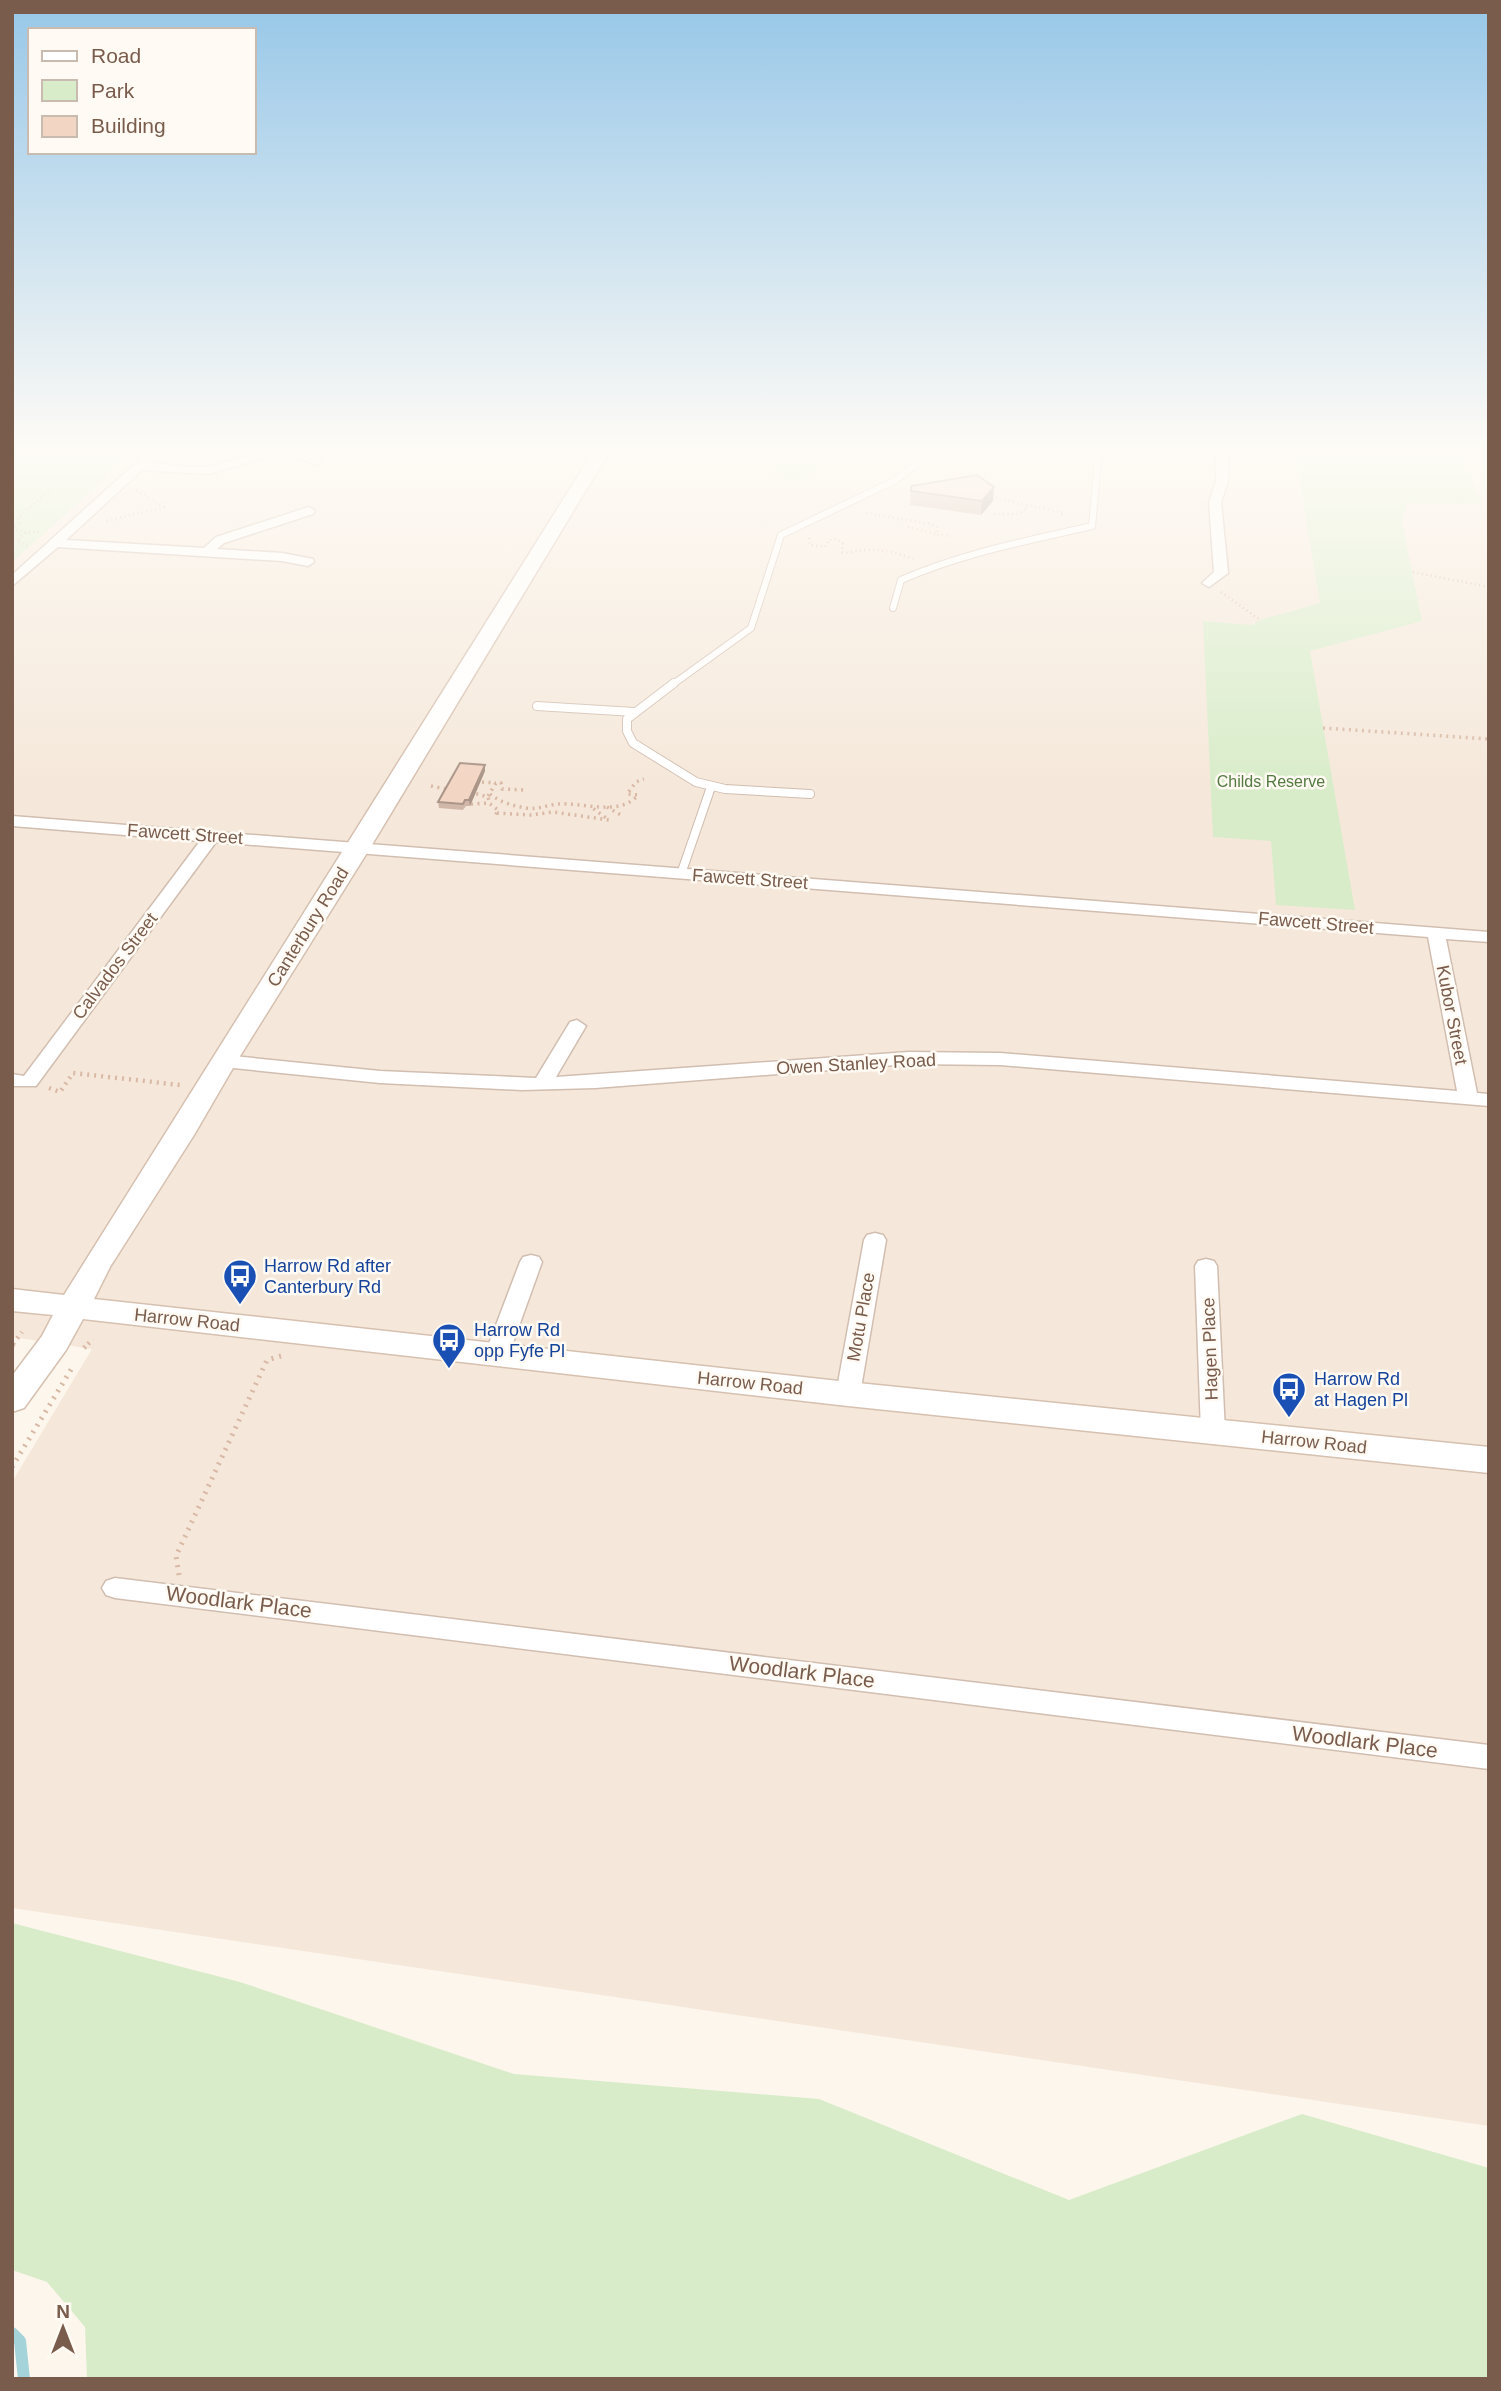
<svg xmlns="http://www.w3.org/2000/svg" width="1501" height="2391" viewBox="0 0 1501 2391" font-family="Arial,sans-serif">
  <style>
    .residential { fill: #f5e8da }
    .green { fill: #d8ecc9 }
    .lines { fill: none; stroke-linecap: round; stroke-linejoin: round }
    .stream { stroke: #a5d3da; stroke-width: 12 }
    .lane-far1-casing { stroke: #d1beb0; stroke-width: 8 }
    .lane-casing { stroke: #d1beb0; stroke-width: 10 }
    .street-casing { stroke: #d1beb0; stroke-width: 3 }
    .secondary-casing { stroke: #d6c0b0; stroke-width: 3 }
    .path-far3 { stroke: #d9b8a5; stroke-width: 2.5; stroke-dasharray: 1 3.5; stroke-linecap: butt }
    .path-far2 { stroke: #d9b8a5; stroke-width: 3.5; stroke-dasharray: 2 4.5; stroke-linecap: butt }
    .path-far1 { stroke: #d9b8a5; stroke-width: 4.5; stroke-dasharray: 2 5; stroke-linecap: butt }
    .path { stroke: #d9b8a5; stroke-width: 5; stroke-dasharray: 2 6; stroke-linecap: butt }
    .lane-far1 { stroke: #fff; stroke-width: 6 }
    .lane { stroke: #fff; stroke-width: 8 }
    .street { fill: #fff; fill-rule: evenodd }
    .secondary { fill: #fff; fill-rule: evenodd }
    .wall { fill: #d1b7a8 }
    .shaded-wall { fill: #aa9588 }
    .building { fill: #f3d5c3; stroke: #aa9588; stroke-width: 2 }
    .labels { text-anchor: middle; stroke-width: 5; stroke-linejoin: round; paint-order: stroke }
    .far-park-label { font-size: 16px; fill: #537a41; stroke: #fffaf3 }
    .street-label { font-size: 18px; fill: #7a5c4d; stroke: #fffaf3 }
    .transit-label { font-size: 18px; fill: #164399; stroke: #fffaf3; text-anchor: start }
    .near-street-label { font-size: 21px; fill: #7a5c4d; stroke: #fffaf3 }
  </style>
  <rect width="100%" height="100%" fill="#fdf6ec"/>
  <path class="residential" d="M12,452H1489V2126L12,1908V1482L92,1349L12,1337Z"/>
  <g class="green">
    <path d="M1295,452H1463L1481,504L1407,503L1402,523L1422,621L1310,651L1355,910L1276,905L1271,841L1213,837L1203,621L1252,625L1260,620L1320,603Z"/>
    <path d="M12,453L127,459L12,562Z"/>
    <path d="M753,458L755,464L805,462L813,465L818,471C804,480 788,483 772,473L775,467L750,464L745,468L740,466L747,459Z"/>
    <path d="M12,1923L240,1982L514,2074L819,2099L1069,2200L1302,2114L1489,2168V2379H87L85,2327L47,2282L12,2270Z"/>
  </g>
  <g class="lines">
    <path class="stream" d="M12,2333L20,2341L24,2379"/>
    <g class="lane-far1-casing">
      <g id="lane-far1">
        <path d="M893,608L901,580C962,553 1027,541 1092,526L1099,452"/>
        <path d="M672,685L751,628L781,535L896,480L932,452"/>
      </g>
    </g>
    <g class="lane-casing">
      <g id="lane">
        <path d="M674,683L627,719V731L633,743L696,782L725,789L810,794"/>
        <path d="M537,706L634,712"/>
        <path d="M681,874L711,787"/>
      </g>
    </g>
    <g class="street-casing">
      <g id="street">
        <path d="M148,452H161L150,463C169,464 192,469 210,466C245,460 291,437 323,462L317,465L282,453L208,474L142,470L66,540L204,548L216,537L309,507L315,511L313,514L224,543L217,549L282,553L313,559L314,562L308,566L282,561L58,547L12,586V575Z"/>
        <path d="M1216,452H1228V482L1221,502L1228,573L1209,587L1202,583L1214,572L1209,502L1216,482Z"/>
        <path d="M12,816L1489,932V942L1446,939L1477,1093L1489,1094V1106L1000,1065L909,1064L595,1088L522,1090L380,1083L223,1067L216,1065L213,1061L216,1057L223,1055L380,1071L536,1078L570,1022L577,1020L586,1026L556,1077L909,1052L1000,1053L1457,1091L1428,937L216,842L36,1086H12V1074L24,1076L200,841L12,826Z"/>
        <path d="M875,1233L883,1235L886,1240L860,1394L856,1400L848,1402L840,1400L836,1394L864,1240L867,1235Z"/>
        <path d="M531,1255L539,1257L542,1262L509,1354L505,1360L497,1362L489,1360L485,1354L520,1262L523,1257Z"/>
        <path d="M1206,1259L1214,1261L1217,1266L1225,1432L1221,1438L1213,1441L1205,1438L1201,1432L1195,1266L1198,1261Z"/>
        <path d="M115,1578L1489,1745V1769L115,1598L106,1595L102,1588L106,1581Z"/>
      </g>
    </g>
    <g class="secondary-casing">
      <path id="secondary" d="M593,452H609L370,848L237,1061L194,1135L110,1267L94,1299L848,1382L1489,1447V1473L848,1406L83,1319L66,1350L24,1408L12,1412V1376L42,1336L53,1315L12,1311V1289L64,1295Z"/>
    </g>
    <g class="path-far3">
      <path d="M856,452L846,461L832,467L836,470L857,462L876,465"/>
      <path d="M737,455L802,456L832,467"/>
      <path d="M796,470L813,465"/>
      <path d="M991,497L1064,513L1061,516"/>
      <path d="M866,513L931,524L937,527V535L951,536"/>
      <path d="M994,514H1019L1027,509L1023,505"/>
      <path d="M107,521L164,507L136,490"/>
      <path d="M908,527L936,534"/>
      <path d="M39,532L26,533L12,529L19,523L18,518L52,488"/>
      <path d="M26,533L17,541L28,546"/>
      <path d="M809,538L810,545L825,547L829,540L836,539L843,544L842,552L845,553C871,548 888,549 913,559"/>
      <path d="M1413,572L1489,587"/>
      <path d="M1221,592L1260,620"/>
    </g>
    <g class="path-far2">
      <path d="M1323,728L1489,739"/>
      <path d="M482,782L496,783"/>
      <path d="M431,786L451,790"/>
      <path d="M470,792L488,797L490,804L498,810L494,818"/>
      <path d="M490,794C500,802 513,806 526,808C538,810 546,805 558,804C582,802 620,817 638,795L627,794L636,782L644,779"/>
      <path d="M488,796L496,783H501L502,789L524,790"/>
      <path d="M471,804L489,803"/>
      <path d="M607,807L621,815"/>
      <path d="M497,813L531,815L553,812L609,820L591,807"/>
    </g>
    <g class="path-far1">
      <path d="M49,1088L60,1092L73,1073L180,1085"/>
      <path d="M13,1344L22,1332"/>
      <path d="M88,1344L93,1339"/>
    </g>
    <g class="path">
      <path d="M12,1346L14,1343"/>
      <path d="M84,1348L89,1343"/>
      <path d="M12,1467L72,1368"/>
      <path d="M179,1575L176,1556L267,1360L281,1356"/>
    </g>
    <use href="#lane-far1" class="lane-far1"/>
    <use href="#lane" class="lane"/>
    <use href="#street" class="street"/>
    <use href="#secondary" class="secondary"/>
  </g>
  <g class="wall">
    <path d="M911,486L993,501L981,515L910,505Z"/>
    <path d="M485,771L470,806H466L463,810L439,808L438,802Z"/>
  </g>
  <g class="shaded-wall">
    <path d="M994,487L993,501L981,515L982,501Z"/>
    <path d="M485,765V771L470,806L469,800Z"/>
  </g>
  <g class="building">
    <path d="M977,475L994,487L982,501L911,491V486Z"/>
    <path d="M460,763L485,765L469,800H465L463,804L438,802Z"/>
  </g>
  <linearGradient id="sky" x2="0" y2="1"><stop stop-color="#97c7e8"/><stop offset="0.57" stop-color="#fefbf6"/><stop offset="1" stop-color="#fefbf6" stop-opacity="0"/></linearGradient>
  <rect width="1501" height="787" fill="url(#sky)"/>
  <defs>
    <g id="bus-pin" transform="scale(1.75)"><path d="M0 17L-7.5 6A9.5 9.5 0 1 1 7.5 6Z" fill="#1a4fb4" stroke="#fffaf3"/><path d="M-5-6H5V4H4V6H2V4H-2V6H-4V4H-5ZM-3.5-4V0h7V-4ZM-3.5 1.2v1.5H-2V1.2ZM2 1.2v1.5H3.5V1.2Z" fill="#fff"/></g>
  </defs>
  <g fill-rule="evenodd">
    <use href="#bus-pin" x="240" y="1276"/>
    <use href="#bus-pin" x="449" y="1340"/>
    <use href="#bus-pin" x="1289" y="1389"/>
  </g>
  <g class="labels">
    <g class="far-park-label">
      <text x="1271" y="787">Childs Reserve</text>
    </g>
    <g class="street-label">
      <text transform="translate(185 834) rotate(4)" y="6">Fawcett Street</text>
      <text transform="translate(750 879) rotate(4)" y="6">Fawcett Street</text>
      <text transform="translate(1316 923) rotate(5)" y="6">Fawcett Street</text>
      <text transform="translate(308 927) rotate(-58)" y="6">Canterbury Road</text>
      <text transform="translate(115 966) rotate(-53)" y="6">Calvados Street</text>
      <text transform="translate(1452 1015) rotate(79)" y="6">Kubor Street</text>
      <text transform="translate(856 1064) rotate(-3)" y="6">Owen Stanley Road</text>
      <text transform="translate(861 1317) rotate(-80)" y="6">Motu Place</text>
      <text transform="translate(187 1320) rotate(6)" y="6">Harrow Road</text>
      <text transform="translate(1210 1349) rotate(-92)" y="6">Hagen Place</text>
      <text transform="translate(750 1383) rotate(6)" y="6">Harrow Road</text>
      <text transform="translate(1314 1442) rotate(6)" y="6">Harrow Road</text>
    </g>
    <g class="transit-label">
      <text x="264" y="1272">Harrow Rd after<tspan x="264" dy="21">Canterbury Rd</tspan></text>
      <text x="474" y="1336">Harrow Rd<tspan x="474" dy="21">opp Fyfe Pl</tspan></text>
      <text x="1314" y="1385">Harrow Rd<tspan x="1314" dy="21">at Hagen Pl</tspan></text>
    </g>
    <g class="near-street-label">
      <text transform="translate(239 1602) rotate(7)" y="7">Woodlark Place</text>
      <text transform="translate(802 1672) rotate(7)" y="7">Woodlark Place</text>
      <text transform="translate(1365 1742) rotate(7)" y="7">Woodlark Place</text>
    </g>
  </g>
  <rect width="1501" height="2391" fill="none" stroke="#7a5c4d" stroke-width="28"/>
  <rect x="28" y="28" width="228" height="126" fill="#fffaf3" stroke="#cabbb1" stroke-width="2"/>
  <rect x="42" y="51" width="35" height="10" fill="#ffffff" stroke="#cabbb1" stroke-width="2"/>
  <text x="91" y="63" font-size="21" fill="#7a5c4d">Road</text>
  <rect x="42" y="80" width="35" height="21" fill="#d8ecc9" stroke="#cabbb1" stroke-width="2"/>
  <text x="91" y="98" font-size="21" fill="#7a5c4d">Park</text>
  <rect x="42" y="116" width="35" height="21" fill="#f3d5c3" stroke="#cabbb1" stroke-width="2"/>
  <text x="91" y="133" font-size="21" fill="#7a5c4d">Building</text>
  <g transform="translate(63 2328)" stroke="#fffaf3" stroke-width="5" paint-order="stroke">
  <path d="M0-5L12 26L0 18L-12 26Z" fill="#7a5c4d"/>
  <text y="-10" font-size="19" font-weight="bold" text-anchor="middle" fill="#7a5c4d">N</text>
  </g>
</svg>
